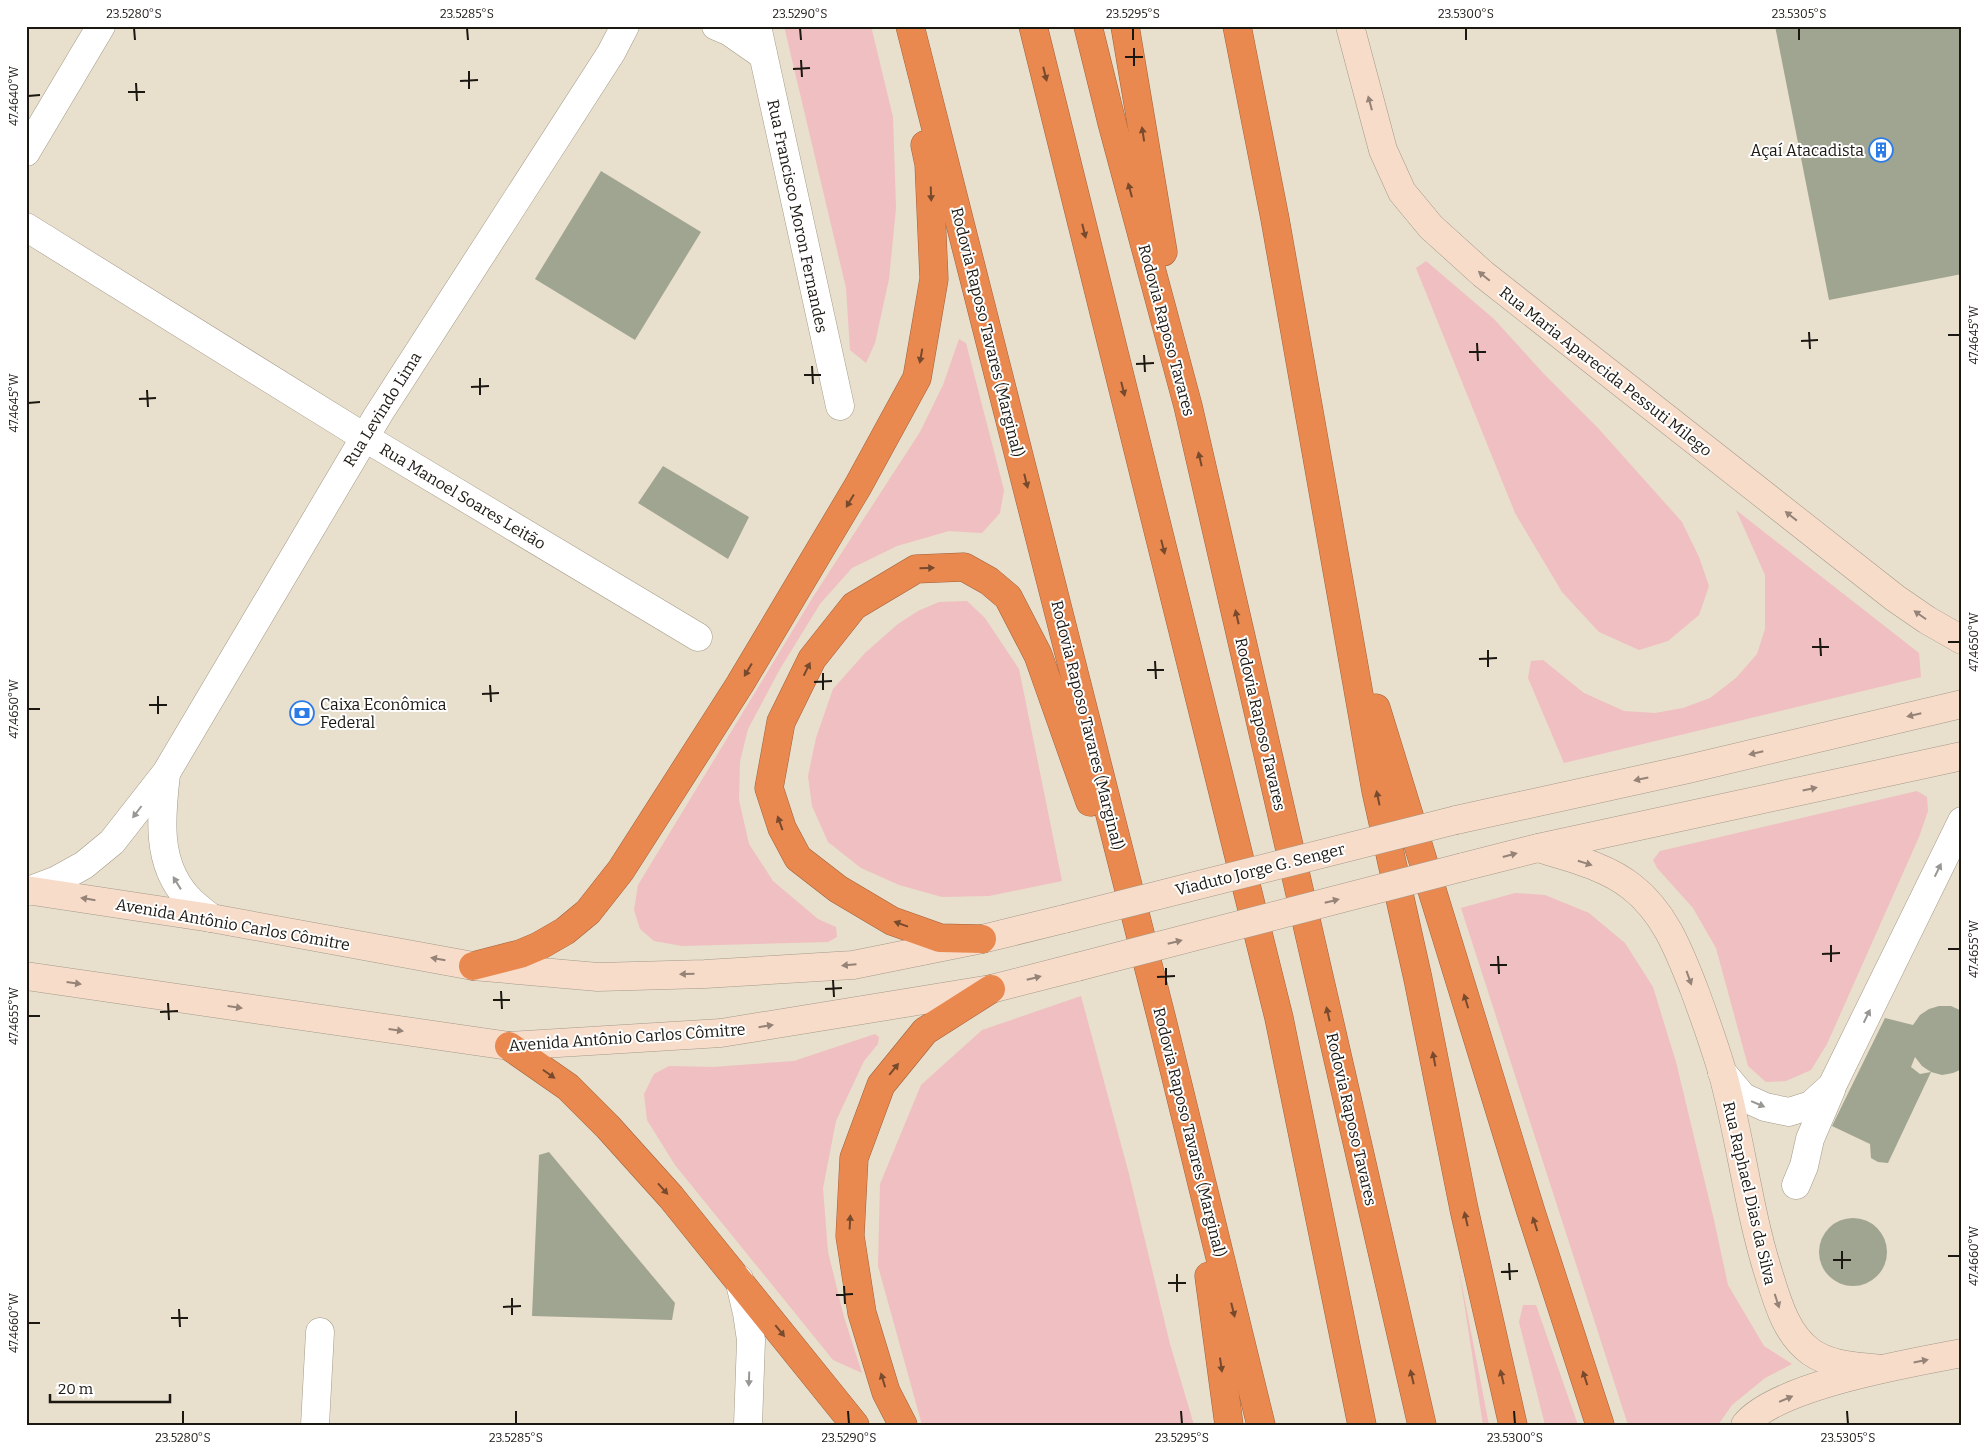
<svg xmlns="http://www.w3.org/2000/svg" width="1988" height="1451" viewBox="0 0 1988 1451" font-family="Bitter,serif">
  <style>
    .green { fill: #f0bfc1 }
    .building { fill: #a0a592; fill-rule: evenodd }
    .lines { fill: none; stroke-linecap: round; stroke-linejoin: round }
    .street-casing { stroke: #a39a89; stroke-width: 29 }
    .secondary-casing { stroke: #a39a89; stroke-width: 29 }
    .highway-casing { stroke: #a1613a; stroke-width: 29 }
    .street { stroke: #fff; stroke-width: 28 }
    .secondary { stroke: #f8dcca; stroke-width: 28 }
    .highway { stroke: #e98950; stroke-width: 28 }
    .secondary-bridge-casing { stroke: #a39a89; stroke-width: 29; stroke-linecap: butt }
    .secondary-bridge { stroke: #f8dcca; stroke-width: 28 }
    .oneway { fill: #784a2d }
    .oneway2 { fill: #958377 }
    .oneway3 { fill: #989794 }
    .ticks { fill: none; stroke: #1b1711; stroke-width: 2 }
    .labels { text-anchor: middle; stroke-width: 4; stroke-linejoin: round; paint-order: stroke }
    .poi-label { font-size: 16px; fill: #1b1711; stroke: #fff; text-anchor: end }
    .street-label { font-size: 16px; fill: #1b1711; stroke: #fff }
    .neatline { fill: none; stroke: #1b1711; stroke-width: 2 }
    .ticks-label { font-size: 12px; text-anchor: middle; fill: #1b1711 }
  </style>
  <rect width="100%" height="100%" fill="#e8dfcc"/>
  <g class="green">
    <path d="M784,26H871L893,117L896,208L889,279L875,343L866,363L850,350L846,288Z"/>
    <path d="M1426,261L1494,319L1544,374L1598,428L1682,522L1699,557L1709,586L1699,615L1668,641L1639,650L1599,632L1562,592L1515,513L1416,268Z"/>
    <path d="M959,339L966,343L1004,490L1000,513L982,533L949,531L897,546L852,568L820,604L780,669L748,729L740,761L739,800L749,844L773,881L818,919L836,927L837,937L828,942L682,946L654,941L640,929L634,910L638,885L813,597L920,432L943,385Z"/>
    <path d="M1736,510L1919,653L1921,677L1564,763L1528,678L1531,661L1543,660L1584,693L1624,711L1655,713L1683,708L1710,698L1736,678L1757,654L1765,629V575Z"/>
    <path d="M967,601L985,618L1019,669L1062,881L989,896L942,897L899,885L861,868L828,842L812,806L808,776L816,738L833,689L865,653L898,624L918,611L939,602Z"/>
    <path d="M1917,791L1927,797L1928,811L1919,837L1827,1044L1811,1070L1786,1081L1766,1082L1748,1066L1716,948L1693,908L1657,868L1653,860L1660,851Z"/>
    <path d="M1515,893L1545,895L1589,913L1625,943L1653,987L1676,1062L1714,1220L1728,1285L1764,1346L1792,1364L1765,1378L1732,1405L1718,1425H1628L1461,908Z"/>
    <path d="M1081,996L1129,1174L1170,1344L1194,1425H922L878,1266L880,1184L921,1085L982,1030Z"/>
    <path d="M875,1034L879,1037L878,1044L864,1061L836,1121L823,1188L828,1252L844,1317L862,1373L833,1360L675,1165L647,1120L644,1094L654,1074L669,1066L713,1067L794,1061Z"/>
    <path d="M1459,1270L1489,1425H1483Z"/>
    <path d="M1523,1305H1536L1578,1425H1545L1519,1322Z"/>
  </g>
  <g class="building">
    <path d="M1775,26H1962V274L1829,300Z"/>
    <path d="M601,171L701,232L635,340L535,279Z"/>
    <path d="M663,466L749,517L728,559L638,503Z"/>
    <path d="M1939,1006H1951L1962,1011V1069L1953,1073L1942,1075L1931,1072L1888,1163L1878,1162L1871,1158L1870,1144L1832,1126L1885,1018L1913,1025L1920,1015L1929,1009ZM1915,1057L1922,1066L1931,1072L1920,1074L1911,1067Z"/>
    <path d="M549,1152L675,1303L672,1320L532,1316L539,1155Z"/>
    <circle cx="1853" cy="1252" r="34"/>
  </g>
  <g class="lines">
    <g class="street-casing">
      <g id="street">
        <path d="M716,26L730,32L763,55"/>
        <path d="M757,26L840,406"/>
        <path d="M26,152L101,26"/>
        <path d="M26,227L364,437L698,637"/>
        <path d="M166,774C161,817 156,863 187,897C194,905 203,911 211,918"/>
        <path d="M28,891L57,880L84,865L112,842L166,773L378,415L611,53L625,26"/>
        <path d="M1722,1072L1743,1097L1765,1107L1789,1112L1811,1105L1832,1086L1962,821"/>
        <path d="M1796,1185L1804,1166L1810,1139L1831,1090"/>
        <path d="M739,1279L747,1313L751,1340L748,1425"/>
        <path d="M315,1425L320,1332"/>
      </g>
    </g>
    <g class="secondary-casing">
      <g id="secondary">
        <path d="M1350,26L1383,150L1402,192L1431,227L1483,274L1895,598L1927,620L1962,640"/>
        <path d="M1456,820L1688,769L1962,704"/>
        <path d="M1538,848C1570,858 1606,866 1632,887C1665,913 1679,951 1694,989C1704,1016 1714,1044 1722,1071C1741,1139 1748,1210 1770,1278C1778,1304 1787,1335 1811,1352C1831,1366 1857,1366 1880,1369"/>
        <path d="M1463,867L1538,848L1962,756"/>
        <path d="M26,890L211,918L473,966L598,977L705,974L853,965L982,939L1064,919"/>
        <path d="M26,976L509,1046L721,1033L991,989L1077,967"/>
        <path d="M1745,1425C1777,1385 1911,1363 1962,1353"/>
      </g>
    </g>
    <g class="highway-casing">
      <g id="highway">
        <path d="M910,26L1162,1020L1261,1425"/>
        <path d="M1033,26L1279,1018L1362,1425"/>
        <path d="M1088,26L1112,123L1188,406L1422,1425"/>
        <path d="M1125,26L1163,252"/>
        <path d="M1237,26L1275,219L1376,791L1418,979L1464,1209L1513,1425"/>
        <path d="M1376,708L1531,1212L1600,1425"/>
        <path d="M982,939L940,938L892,921L838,889L798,858L782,828L769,788L781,722L812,659L854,606L916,569L964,567L989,581L1008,597L1038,655L1090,802"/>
        <path d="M473,966L520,954L539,946L565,931L588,912L621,870L740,684L858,486L917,378L934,279L929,164L925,145"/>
        <path d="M509,1046L568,1087L608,1127L671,1197L855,1425"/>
        <path d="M1209,1276L1229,1425"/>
        <path d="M903,1425L886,1392L862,1313L850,1236L854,1158L881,1085L925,1031L991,989"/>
      </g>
    </g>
    <use href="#street" class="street"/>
    <use href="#secondary" class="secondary"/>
    <use href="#highway" class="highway"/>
    <g class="secondary-bridge-casing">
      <g id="secondary-bridge">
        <path d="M1064,919L1456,820"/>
        <path d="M1077,967L1463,867"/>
      </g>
    </g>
    <use href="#secondary-bridge" class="secondary-bridge"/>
  </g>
  <defs><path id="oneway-solid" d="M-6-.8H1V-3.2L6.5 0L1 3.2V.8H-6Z" transform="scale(1.25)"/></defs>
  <g class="oneway">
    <use href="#oneway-solid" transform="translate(1045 74) rotate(76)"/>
    <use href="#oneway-solid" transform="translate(1143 134) rotate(-99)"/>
    <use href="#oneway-solid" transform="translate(1130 190) rotate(-105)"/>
    <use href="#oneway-solid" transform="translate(931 194) rotate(88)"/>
    <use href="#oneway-solid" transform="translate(1084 231) rotate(76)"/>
    <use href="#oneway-solid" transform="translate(921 356) rotate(100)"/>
    <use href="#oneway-solid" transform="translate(1123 389) rotate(76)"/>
    <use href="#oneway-solid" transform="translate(1200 459) rotate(-103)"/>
    <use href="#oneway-solid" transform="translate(1026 481) rotate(76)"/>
    <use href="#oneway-solid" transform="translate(850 501) rotate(121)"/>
    <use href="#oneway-solid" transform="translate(1163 547) rotate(76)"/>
    <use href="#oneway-solid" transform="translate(927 568) rotate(-2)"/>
    <use href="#oneway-solid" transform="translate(1237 617) rotate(-103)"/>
    <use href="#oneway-solid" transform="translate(807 669) rotate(-64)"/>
    <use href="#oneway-solid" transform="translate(748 670) rotate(121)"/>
    <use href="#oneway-solid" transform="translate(1378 798) rotate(-102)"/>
    <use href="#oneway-solid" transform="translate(780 823) rotate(-110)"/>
    <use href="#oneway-solid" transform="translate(901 924) rotate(-160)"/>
    <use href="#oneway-solid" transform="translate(1466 1001) rotate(-107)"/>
    <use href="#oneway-solid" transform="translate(1328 1014) rotate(-103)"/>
    <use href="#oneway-solid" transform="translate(1434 1059) rotate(-101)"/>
    <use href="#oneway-solid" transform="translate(894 1069) rotate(-51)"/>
    <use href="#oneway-solid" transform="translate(549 1074) rotate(35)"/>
    <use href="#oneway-solid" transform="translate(663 1189) rotate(48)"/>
    <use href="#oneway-solid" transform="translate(1466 1219) rotate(-103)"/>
    <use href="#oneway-solid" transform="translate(850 1222) rotate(-87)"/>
    <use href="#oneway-solid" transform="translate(1535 1224) rotate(-108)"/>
    <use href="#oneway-solid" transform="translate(1233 1310) rotate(76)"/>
    <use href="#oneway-solid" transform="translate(780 1331) rotate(51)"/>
    <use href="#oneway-solid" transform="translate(1221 1365) rotate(82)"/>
    <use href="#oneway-solid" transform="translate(1412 1377) rotate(-103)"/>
    <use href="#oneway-solid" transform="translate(1502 1377) rotate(-103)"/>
    <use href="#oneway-solid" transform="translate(1585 1378) rotate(-108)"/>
    <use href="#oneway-solid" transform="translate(883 1380) rotate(-107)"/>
  </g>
  <g class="oneway2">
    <use href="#oneway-solid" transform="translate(1370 103) rotate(-105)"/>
    <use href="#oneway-solid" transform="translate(1484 276) rotate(-140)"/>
    <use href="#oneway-solid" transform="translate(1791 516) rotate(-142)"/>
    <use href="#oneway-solid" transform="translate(1920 615) rotate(-145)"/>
    <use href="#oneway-solid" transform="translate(1914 715) rotate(167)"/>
    <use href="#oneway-solid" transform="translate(1756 753) rotate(167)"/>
    <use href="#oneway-solid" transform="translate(1641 779) rotate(168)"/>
    <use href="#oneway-solid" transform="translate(1810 789) rotate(-12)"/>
    <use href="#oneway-solid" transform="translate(1510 855) rotate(-15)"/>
    <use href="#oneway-solid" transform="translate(1585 863) rotate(18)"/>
    <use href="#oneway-solid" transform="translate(88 899) rotate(-171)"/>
    <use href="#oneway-solid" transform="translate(1332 901) rotate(-14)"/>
    <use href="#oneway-solid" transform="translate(1175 942) rotate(-14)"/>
    <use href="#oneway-solid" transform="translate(438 959) rotate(-170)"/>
    <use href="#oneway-solid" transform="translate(849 965) rotate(175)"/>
    <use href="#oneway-solid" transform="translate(687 974) rotate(178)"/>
    <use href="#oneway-solid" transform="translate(1034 978) rotate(-14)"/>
    <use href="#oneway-solid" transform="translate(1689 978) rotate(70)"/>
    <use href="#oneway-solid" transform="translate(74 983) rotate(8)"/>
    <use href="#oneway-solid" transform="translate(235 1007) rotate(8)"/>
    <use href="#oneway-solid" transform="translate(766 1026) rotate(-9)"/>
    <use href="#oneway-solid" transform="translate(396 1030) rotate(8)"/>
    <use href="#oneway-solid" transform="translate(1777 1301) rotate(72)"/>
    <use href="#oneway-solid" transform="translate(1921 1361) rotate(-11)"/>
    <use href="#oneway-solid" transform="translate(1786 1399) rotate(-23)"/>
  </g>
  <g class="oneway3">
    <use href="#oneway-solid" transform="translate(137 812) rotate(127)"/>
    <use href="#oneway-solid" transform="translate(1938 870) rotate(-64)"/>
    <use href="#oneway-solid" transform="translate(177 883) rotate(-122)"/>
    <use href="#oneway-solid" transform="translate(1867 1016) rotate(-64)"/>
    <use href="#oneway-solid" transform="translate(1758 1104) rotate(23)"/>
    <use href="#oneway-solid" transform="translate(749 1379) rotate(92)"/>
  </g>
  <path class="ticks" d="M134,28L135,40M467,28L468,40M800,28L801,40M1133,28V40M1466,28V40M1799,28V40M1134,48V66M1125,57H1143M801,60L802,77M793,69L810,68M469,71V89M460,81L478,80M136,83L137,101M128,92H145M28,96L40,95M1809,332L1810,349M1948,335H1960M1801,341L1818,340M1477,343L1478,361M1469,352H1486M1144,355L1145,372M1136,364L1154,363M812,366L813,384M804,375H821M480,378V395M471,387L489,386M147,390L148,407M139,399L156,398M28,403L40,402M1820,638L1821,656M1948,642H1960M1812,647H1829M1488,650V667M1479,659L1497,658M1155,661L1156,679M1147,670H1164M823,673V690M814,682L832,681M490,685L491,702M482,694L499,693M158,696V714M149,705H167M28,709H40M1831,945V962M1948,949H1960M1822,954L1840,953M1498,956L1499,974M1490,965H1507M1166,968V985M1157,977L1175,976M833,980L834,997M825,989L842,988M501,991L502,1009M493,1000H510M168,1003L169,1020M160,1012L178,1011M28,1016H40M1842,1251V1269M1948,1256H1960M1833,1260H1851M1509,1263L1510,1280M1501,1272L1518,1271M1177,1274V1292M1168,1283H1186M844,1286L845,1304M836,1295L853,1294M512,1298V1315M503,1307L521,1306M179,1309L180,1327M171,1318H188M28,1323H40M183,1411V1424M516,1411V1424M848,1411L849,1424M1181,1411L1182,1424M1514,1411L1515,1424M1847,1411L1848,1424"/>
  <defs>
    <g id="building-ring" transform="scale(1.25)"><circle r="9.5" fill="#fff" stroke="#2b7ce7" stroke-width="1.5"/><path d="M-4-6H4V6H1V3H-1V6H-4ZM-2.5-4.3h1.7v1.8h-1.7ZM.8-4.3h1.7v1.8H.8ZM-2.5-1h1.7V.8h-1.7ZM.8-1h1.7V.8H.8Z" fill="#2b7ce7"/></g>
    <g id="bank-ring" transform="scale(1.25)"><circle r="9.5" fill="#fff" stroke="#2b7ce7" stroke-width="1.5"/><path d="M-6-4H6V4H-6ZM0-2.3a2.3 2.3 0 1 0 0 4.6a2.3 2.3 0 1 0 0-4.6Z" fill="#2b7ce7"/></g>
  </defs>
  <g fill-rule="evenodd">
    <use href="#building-ring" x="1881" y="150"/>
    <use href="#bank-ring" x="302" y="713"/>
  </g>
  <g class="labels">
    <g class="poi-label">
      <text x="1864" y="156">Açaí Atacadista</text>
      <text x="320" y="710" text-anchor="start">Caixa Econômica<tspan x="320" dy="18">Federal</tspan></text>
    </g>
    <g class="street-label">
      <text transform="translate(798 216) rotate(78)" y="6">Rua Francisco Moron Fernandes</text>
      <text transform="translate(1167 330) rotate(75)" y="6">Rodovia Raposo Tavares</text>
      <text transform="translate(988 332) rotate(76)" y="6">Rodovia Raposo Tavares (Marginal)</text>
      <text transform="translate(1606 371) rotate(38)" y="6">Rua Maria Aparecida Pessuti Milego</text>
      <text transform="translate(382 409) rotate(-58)" y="6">Rua Levindo Lima</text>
      <text transform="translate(463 496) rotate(31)" y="6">Rua Manoel Soares Leitão</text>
      <text transform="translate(1261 724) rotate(77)" y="6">Rodovia Raposo Tavares</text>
      <text transform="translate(1088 725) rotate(76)" y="6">Rodovia Raposo Tavares (Marginal)</text>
      <text transform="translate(1260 869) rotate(-14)" y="6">Viaduto Jorge G. Senger</text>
      <text transform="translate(233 924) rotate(10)" y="6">Avenida Antônio Carlos Cômitre</text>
      <text transform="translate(627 1037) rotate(-4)" y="6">Avenida Antônio Carlos Cômitre</text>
      <text transform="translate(1352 1119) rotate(77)" y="6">Rodovia Raposo Tavares</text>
      <text transform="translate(1190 1132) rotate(76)" y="6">Rodovia Raposo Tavares (Marginal)</text>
      <text transform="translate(1750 1193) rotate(77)" y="6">Rua Raphael Dias da Silva</text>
    </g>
  </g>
  <rect width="1988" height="1451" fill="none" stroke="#ffffff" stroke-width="55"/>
  <path d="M50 1394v8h120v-8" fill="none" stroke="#1b1711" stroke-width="2.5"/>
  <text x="58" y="1394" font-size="15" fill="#1b1711" stroke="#ffffff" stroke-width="4" paint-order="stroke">20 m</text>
  <rect x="28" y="28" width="1932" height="1396" class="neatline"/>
  <g class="ticks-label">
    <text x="134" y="18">23.5280°S</text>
    <text x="467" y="18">23.5285°S</text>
    <text x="800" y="18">23.5290°S</text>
    <text x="1133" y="18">23.5295°S</text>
    <text x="1466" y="18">23.5300°S</text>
    <text x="1799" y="18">23.5305°S</text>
    <text transform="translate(14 96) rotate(-90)" y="4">47.4640°W</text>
    <text transform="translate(1974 335) rotate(-90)" y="4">47.4645°W</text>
    <text transform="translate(14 403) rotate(-90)" y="4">47.4645°W</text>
    <text transform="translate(1974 642) rotate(-90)" y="4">47.4650°W</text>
    <text transform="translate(14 709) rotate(-90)" y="4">47.4650°W</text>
    <text transform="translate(1974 949) rotate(-90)" y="4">47.4655°W</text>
    <text transform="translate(14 1016) rotate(-90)" y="4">47.4655°W</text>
    <text transform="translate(1974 1256) rotate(-90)" y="4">47.4660°W</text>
    <text transform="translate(14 1323) rotate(-90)" y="4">47.4660°W</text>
    <text x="183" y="1442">23.5280°S</text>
    <text x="516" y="1442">23.5285°S</text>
    <text x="849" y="1442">23.5290°S</text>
    <text x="1182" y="1442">23.5295°S</text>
    <text x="1515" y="1442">23.5300°S</text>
    <text x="1848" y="1442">23.5305°S</text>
  </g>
</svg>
